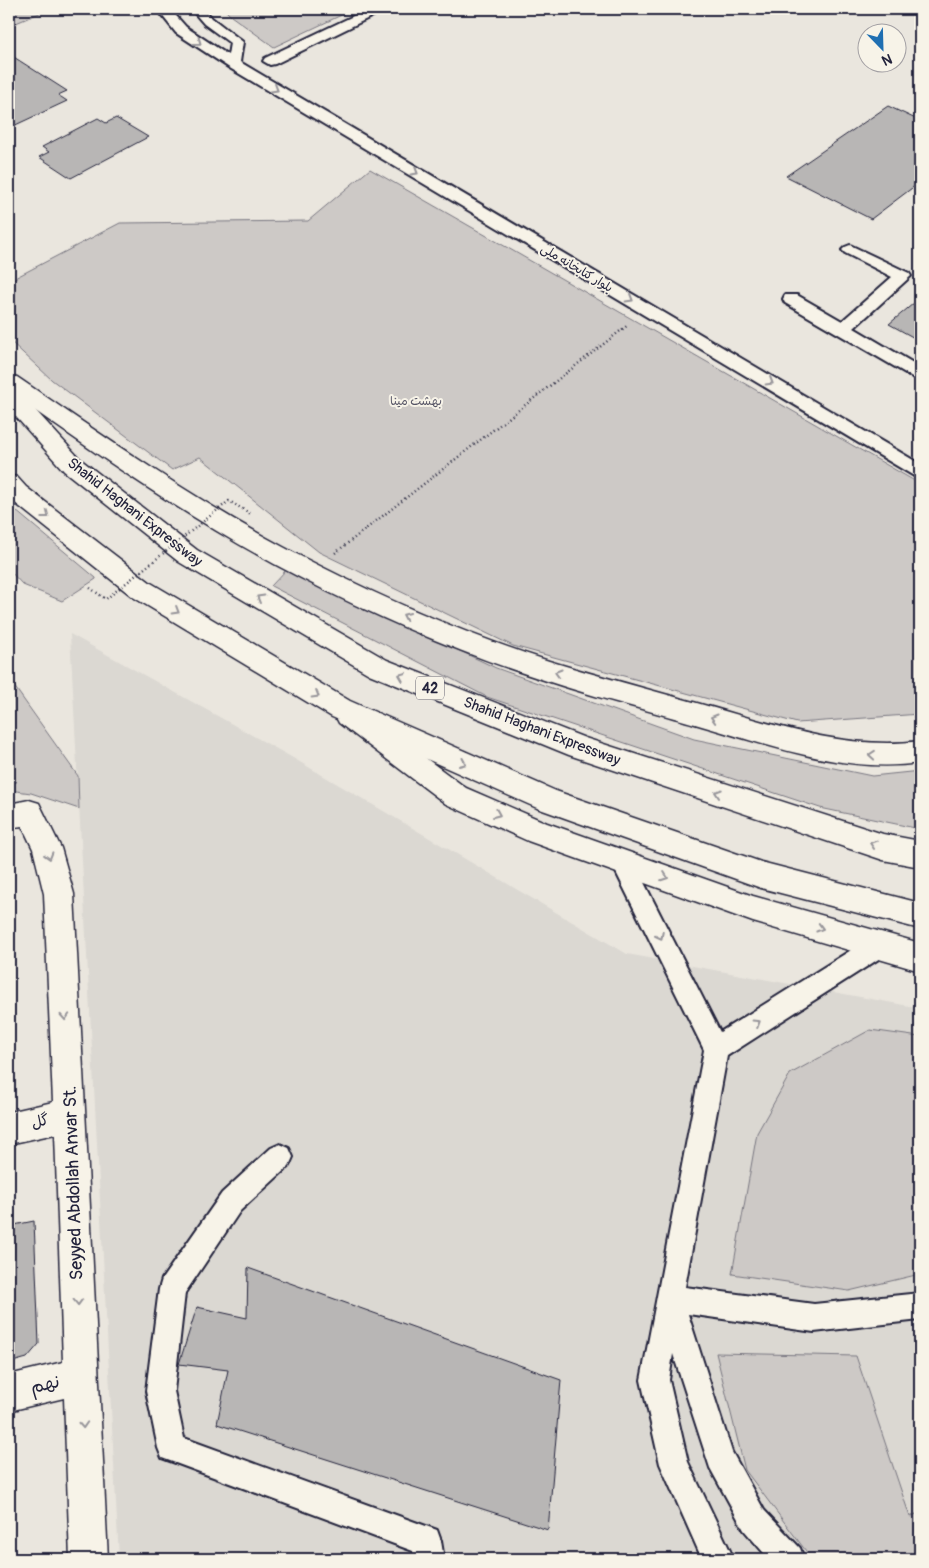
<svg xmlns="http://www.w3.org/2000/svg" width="929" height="1568" viewBox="0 0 929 1568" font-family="Pangolin,'Playpen Sans Arabic',sans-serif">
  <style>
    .built { fill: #dbd8d2 }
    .green { fill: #cdc9c6; stroke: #787680 }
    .building { fill: #b8b6b5; stroke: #22223b }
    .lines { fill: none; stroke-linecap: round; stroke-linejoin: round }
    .service-casing { stroke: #22223b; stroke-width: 4 }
    .minor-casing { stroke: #22223b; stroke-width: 3 }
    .secondary-casing { stroke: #22223b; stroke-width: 3 }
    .trunk-casing { stroke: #22223b; stroke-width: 3 }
    .path-far1 { stroke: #22223b; stroke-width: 2.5; stroke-dasharray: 1 3; stroke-linecap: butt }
    .path { stroke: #22223b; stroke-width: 3; stroke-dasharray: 1 4; stroke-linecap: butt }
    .service { fill: #f7f3e8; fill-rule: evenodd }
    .minor { fill: #f7f3e8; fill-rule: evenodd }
    .secondary { fill: #f7f3e8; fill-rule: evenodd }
    .trunk { fill: #f7f3e8; fill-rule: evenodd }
    .path-bridge { stroke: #22223b; stroke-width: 2.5; stroke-dasharray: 1 3; stroke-linecap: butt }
    .oneway { stroke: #97959a }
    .labels { text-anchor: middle; stroke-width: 4; stroke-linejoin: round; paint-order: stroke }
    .far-street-label { font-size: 12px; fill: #22223b; stroke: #f7f3e8 }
    .far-park-label { font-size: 12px; fill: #555465; stroke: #f7f3e8 }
    .shield { fill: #f7f3e8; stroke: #62616f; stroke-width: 1 }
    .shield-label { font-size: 14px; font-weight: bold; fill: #22223b }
    .street-label { font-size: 15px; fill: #22223b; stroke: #f7f3e8 }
    .near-street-label { font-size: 18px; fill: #22223b; stroke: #f7f3e8 }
  </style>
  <rect width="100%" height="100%" fill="#eae6de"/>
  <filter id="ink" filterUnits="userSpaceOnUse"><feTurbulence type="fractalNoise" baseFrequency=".02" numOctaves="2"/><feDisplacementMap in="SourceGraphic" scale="10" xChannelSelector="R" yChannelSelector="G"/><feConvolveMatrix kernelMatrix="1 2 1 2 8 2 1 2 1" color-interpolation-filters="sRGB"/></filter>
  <g filter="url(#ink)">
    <path class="built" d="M70,634L293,758L627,954L920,1008V1559H119Z"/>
    <g class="green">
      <path d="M9,9H49L9,26Z"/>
      <path d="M224,9H354L274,47L231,16Z"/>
      <path d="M370,169L920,484V714L797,723L513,646L319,552L200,457L172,470L52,380L9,340V281L120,223L308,221Z"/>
      <path d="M9,505L96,578V579L62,601L23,585L9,570Z"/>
      <path d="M287,569L496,668L694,739L872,776L920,771V829L820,808L487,697L271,586Z"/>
      <path d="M9,679L78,776L79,809L31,793L9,790Z"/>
      <path d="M870,1030L920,1037V1274L849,1291L732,1274L757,1133L790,1074Z"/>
      <path d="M716,1353L856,1356L910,1517L920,1512V1559H812L745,1470Z"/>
    </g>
    <g class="building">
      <path d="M9,54L67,91L58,95L67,101L9,128Z"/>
      <path d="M888,106L920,121V182L871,219L786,176Z"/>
      <path d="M98,118L106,123L116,118L148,137L71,178L39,157L49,152L42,147Z"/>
      <path d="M920,298V341L889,324Z"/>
      <path d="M34,1221L39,1344L27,1358L9,1363V1226Z"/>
      <path d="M248,1268L561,1380L548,1530L217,1424L228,1370L179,1364L197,1307L247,1318Z"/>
    </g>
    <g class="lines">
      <g class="service-casing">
        <g id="service">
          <path d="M157,9H170L186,27L228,55L230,43L204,24L191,9H204L212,18L243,42L240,62L920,464V478L914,476L228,67L176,33Z"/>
          <path d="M368,9H383L381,12L275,64L270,65L263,61L265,58Z"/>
          <path d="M850,245L909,273L911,276L854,328L920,367V380L914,378L785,303L783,299L785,295H797L842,321L892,277L845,253L842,250L845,247Z"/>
          <path d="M622,852L630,855L720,1032L872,937L880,934L888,937L892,945L888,953L727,1056L685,1287L814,1304L920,1293V1320L814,1332L688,1314L732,1452L764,1510L800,1548L804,1559H769L744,1530L710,1468L673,1354L669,1380L688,1462L734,1559H702L660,1464L641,1380L704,1050L611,862L614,855Z"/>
          <path d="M280,1144L289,1148L293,1157L289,1166L240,1211L185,1293L174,1391L184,1438L437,1530L441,1541L444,1559H414L413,1551L162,1458L158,1448L146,1391L159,1289L162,1279L222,1193L271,1148Z"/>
        </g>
      </g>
      <g class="minor-casing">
        <path id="minor" d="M29,800L39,803L61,848L74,894L108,1559H70L64,1398L9,1411V1375L63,1362L55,1134L9,1144V1112L53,1102L44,894L33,849L22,826L9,828V804Z"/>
      </g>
      <g class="secondary-casing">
        <g id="secondary">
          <path d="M9,375L17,377C115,444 213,513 320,566C393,603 471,636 549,661C598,676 648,689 697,703C770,723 843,751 920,741V763C843,774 769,745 695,724C647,710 598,698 550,682C465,655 380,619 301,578C198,525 103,459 9,392Z"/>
          <path d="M348,704L357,707L466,788L547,823L753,896L920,943V971L753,922L528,841L446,804L339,723L335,715L339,707Z"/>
        </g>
      </g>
      <g class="trunk-casing">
        <g id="trunk">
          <path d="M9,388L17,390L80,459L197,550L387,660L585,738L883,834L920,841V867L883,860L569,755L369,674L179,562L64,471L9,409Z"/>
          <path d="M9,475L17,477L26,487L151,583L350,701L556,791L761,862L920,903V929L761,888L537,808L332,717L133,597L10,499Z"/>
        </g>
      </g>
      <path class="path-far1" d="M335,553L628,325"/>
      <path class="path" d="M9,768L17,786"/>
      <use href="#service" class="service"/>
      <use href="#minor" class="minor"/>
      <use href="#secondary" class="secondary"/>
      <use href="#trunk" class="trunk"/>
      <path class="path-bridge" d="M90,588L106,599L229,501L251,514"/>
    </g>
    <defs><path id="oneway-chevron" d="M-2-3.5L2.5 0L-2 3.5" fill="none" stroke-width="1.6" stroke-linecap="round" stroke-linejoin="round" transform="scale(1.25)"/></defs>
    <g class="oneway">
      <use href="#oneway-chevron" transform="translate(198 42) rotate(36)"/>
      <use href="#oneway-chevron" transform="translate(275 89) rotate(31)"/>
      <use href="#oneway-chevron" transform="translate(415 172) rotate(31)"/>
      <use href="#oneway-chevron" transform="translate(630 299) rotate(31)"/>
      <use href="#oneway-chevron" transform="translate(770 382) rotate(31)"/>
      <use href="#oneway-chevron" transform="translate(46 515) rotate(38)"/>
      <use href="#oneway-chevron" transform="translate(260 598) rotate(-150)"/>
      <use href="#oneway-chevron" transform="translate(176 611) rotate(31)"/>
      <use href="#oneway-chevron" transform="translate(406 616) rotate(-155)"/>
      <use href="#oneway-chevron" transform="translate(558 673) rotate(-164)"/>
      <use href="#oneway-chevron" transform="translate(402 676) rotate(-158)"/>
      <use href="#oneway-chevron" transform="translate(316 695) rotate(31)"/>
      <use href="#oneway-chevron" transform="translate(714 718) rotate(-164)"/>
      <use href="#oneway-chevron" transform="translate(872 755) rotate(-175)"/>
      <use href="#oneway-chevron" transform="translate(463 763) rotate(24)"/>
      <use href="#oneway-chevron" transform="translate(718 793) rotate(-162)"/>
      <use href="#oneway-chevron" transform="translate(497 814) rotate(23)"/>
      <use href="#oneway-chevron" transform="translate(873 844) rotate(-162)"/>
      <use href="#oneway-chevron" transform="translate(49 856) rotate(73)"/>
      <use href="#oneway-chevron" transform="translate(665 877) rotate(20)"/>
      <use href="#oneway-chevron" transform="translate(820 928) rotate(16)"/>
      <use href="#oneway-chevron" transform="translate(660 936) rotate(63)"/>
      <use href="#oneway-chevron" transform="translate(65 1017) rotate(87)"/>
      <use href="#oneway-chevron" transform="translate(757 1023) rotate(-32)"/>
      <use href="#oneway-chevron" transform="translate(78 1302) rotate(88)"/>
      <use href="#oneway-chevron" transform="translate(83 1425) rotate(87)"/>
    </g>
  </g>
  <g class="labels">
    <g class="far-street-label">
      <text transform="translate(577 268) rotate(31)" y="4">بلوار کتابخانه ملی</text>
    </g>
    <g class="far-park-label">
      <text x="416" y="405">بهشت مينا</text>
    </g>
    <rect class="shield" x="416" y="676.5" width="28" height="23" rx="4"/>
    <g class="shield-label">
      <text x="430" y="693">42</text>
    </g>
    <g class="street-label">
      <text transform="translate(135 512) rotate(38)" y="5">Shahid Haghani Expressway</text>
      <text transform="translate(542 731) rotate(21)" y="5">Shahid Haghani Expressway</text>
      <text transform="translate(40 1121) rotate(-12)" y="5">گل</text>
    </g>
    <g class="near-street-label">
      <text transform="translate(73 1183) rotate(-92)" y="6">Seyyed Abdollah Anvar St.</text>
      <text transform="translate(45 1384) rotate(-13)" y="6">نهم</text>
    </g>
  </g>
  <rect width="929" height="1568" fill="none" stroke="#f7f3e8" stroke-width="30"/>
  <rect x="15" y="15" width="899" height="1538" fill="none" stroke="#22223b" stroke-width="2" filter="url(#ink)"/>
  <g transform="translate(882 48) rotate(157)"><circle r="24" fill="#f7f3e8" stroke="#a29fa3"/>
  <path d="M0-4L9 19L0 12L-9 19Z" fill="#1f6fb2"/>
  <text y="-8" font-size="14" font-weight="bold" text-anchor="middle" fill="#22223b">N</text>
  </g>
</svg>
